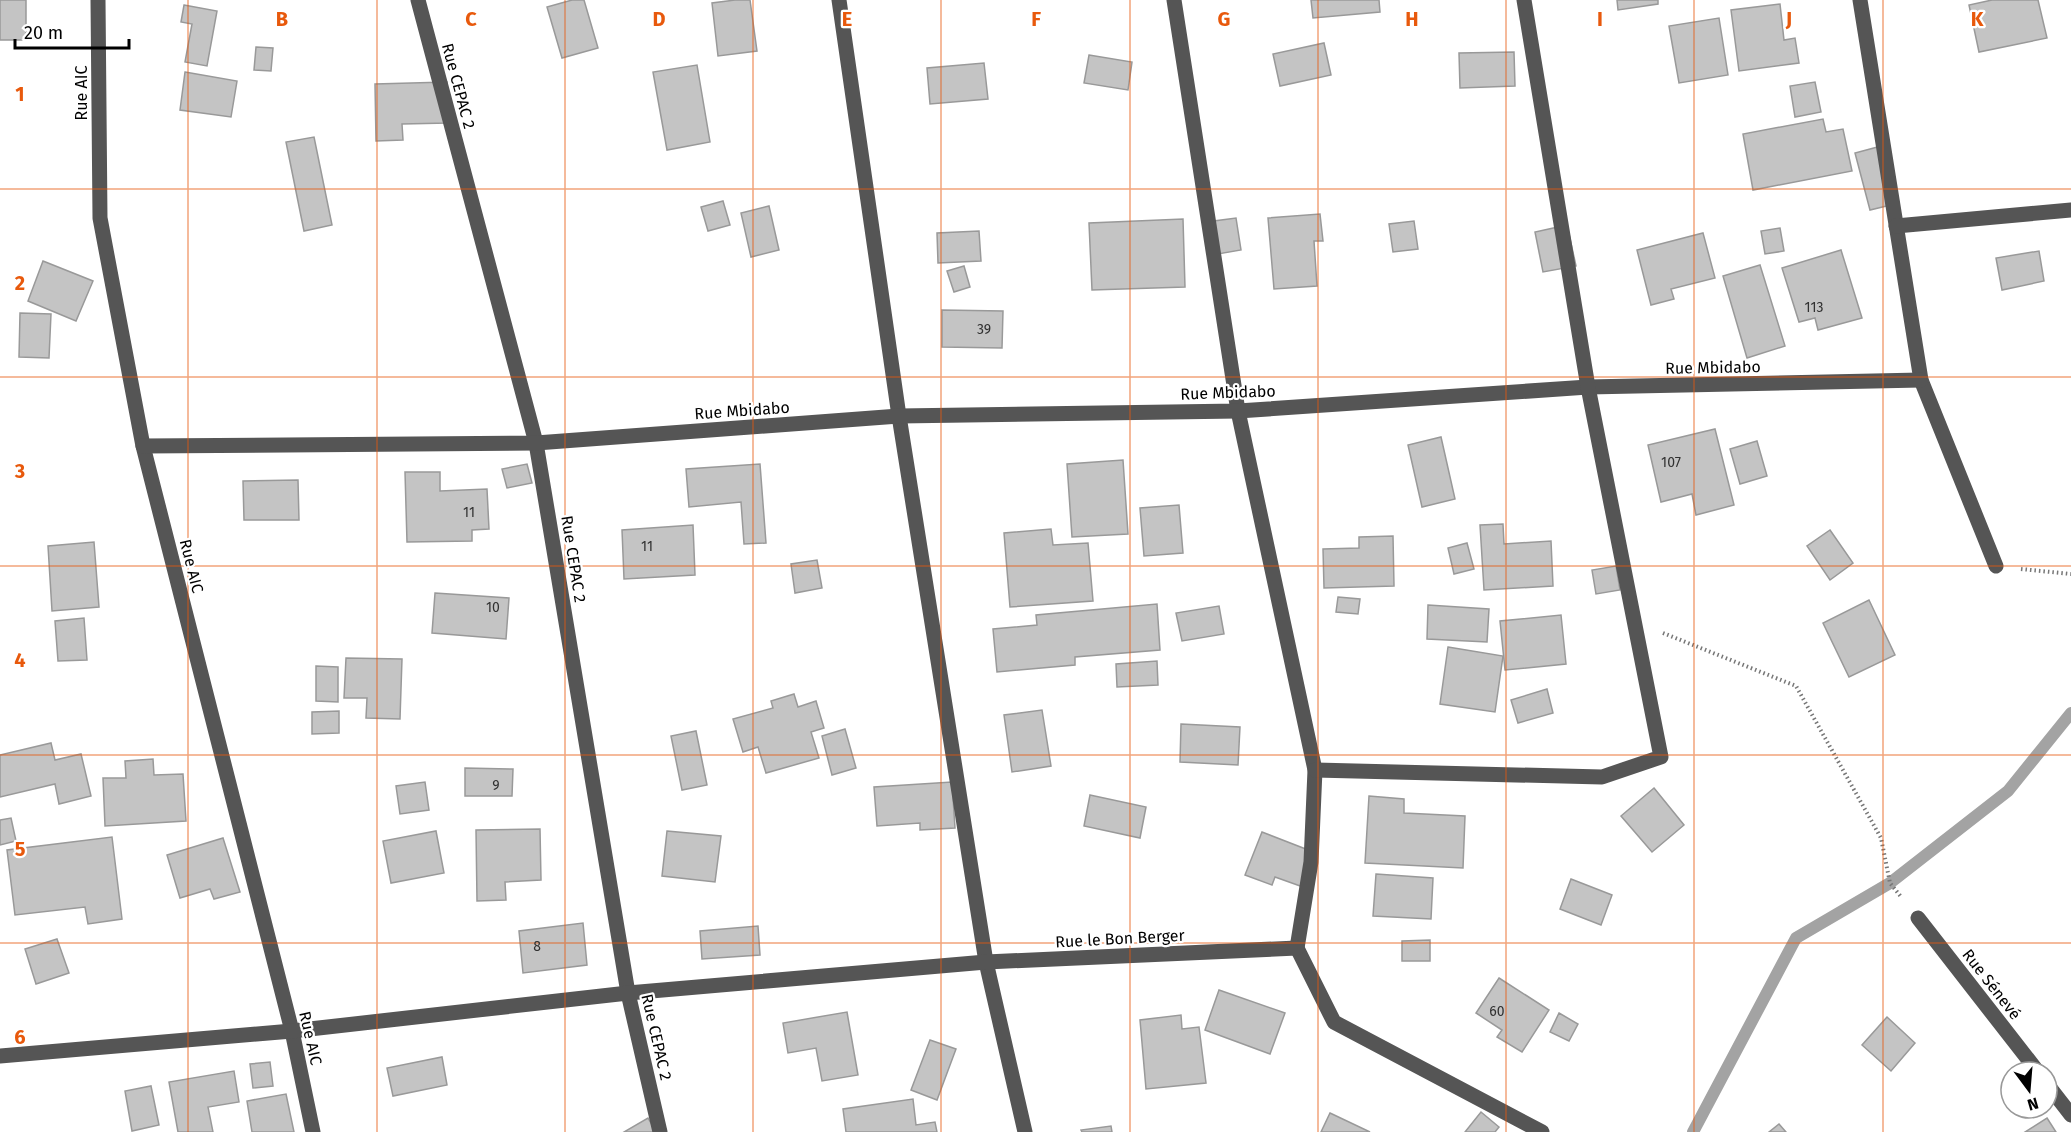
<svg xmlns="http://www.w3.org/2000/svg" width="2071" height="1132" viewBox="0 0 2071 1132" font-family="'Fira Sans',sans-serif">
  <style>
    .lines { fill: none; stroke-linecap: round; stroke-linejoin: round }
    .stream { stroke: #a3a3a3; stroke-width: 12 }
    .building { fill: #c4c4c4; stroke: #999; stroke-width: 1.5 }
    .path { stroke: #777; stroke-width: 4; stroke-dasharray: 1.5 3; stroke-linecap: butt }
    .minor { stroke: #555; stroke-width: 15 }
    .grid { fill: none; stroke: #e8590c; stroke-width: 1.5; stroke-opacity: 0.55 }
    .labels { text-anchor: middle; stroke-width: 4.5; stroke-linejoin: round; paint-order: stroke }
    .number-label { font-size: 14px; fill: #313131 }
    .street-label { font-size: 16px; fill: #000; stroke: #fff }
    .grid-label { font-size: 20px; text-anchor: middle; font-weight: bold; fill: #e8590c; stroke: #fff; stroke-width: 4.5; stroke-linejoin: round; paint-order: stroke }
  </style>
  <rect width="100%" height="100%" fill="#fff"/>
  <g class="lines">
    <path class="stream" d="M1693,1132L1796,938L1890,883L2008,791L2071,713"/>
  </g>
  <g class="building">
    <rect x="0" y="0" width="26" height="40"/>
    <path d="M572,0H584L598,48L562,58L547,7Z"/>
    <path d="M735,0H750L757,51L718,56L712,3Z"/>
    <path d="M1311,0H1379L1380,12L1313,18Z"/>
    <path d="M1617,0H1658V4L1618,10Z"/>
    <path d="M1992,0H2038L2047,38L1979,52L1969,5Z"/>
    <path d="M1780,4L1784,40L1795,38L1799,63L1739,71L1731,10Z"/>
    <path d="M184,5L217,11L207,66L185,62L192,24L181,22Z"/>
    <path d="M1719,18L1728,75L1679,83L1669,26Z"/>
    <path d="M1324,43L1331,75L1280,86L1273,54Z"/>
    <path d="M256,47L273,48L271,71L254,70Z"/>
    <path d="M1514,52L1515,86L1460,88L1459,53Z"/>
    <path d="M1089,55L1132,62L1128,90L1084,83Z"/>
    <path d="M984,63L988,99L930,104L927,68Z"/>
    <path d="M697,65L710,142L667,150L653,72Z"/>
    <path d="M185,72L237,81L231,117L180,110Z"/>
    <path d="M447,82L448,123L402,124L403,140L376,141L375,84Z"/>
    <path d="M1815,82L1821,112L1795,117L1790,86Z"/>
    <path d="M1823,119L1826,132L1843,129L1852,171L1753,190L1743,134Z"/>
    <path d="M314,137L332,225L304,231L286,142Z"/>
    <path d="M1885,145L1899,203L1870,210L1855,153Z"/>
    <path d="M723,201L730,225L708,231L701,207Z"/>
    <path d="M769,206L779,250L751,257L741,213Z"/>
    <path d="M1320,214L1323,241H1314L1317,286L1274,289L1268,218Z"/>
    <path d="M1236,218L1241,250L1218,254L1214,221Z"/>
    <path d="M1183,219L1185,287L1092,290L1089,223Z"/>
    <path d="M1414,221L1418,249L1393,252L1389,224Z"/>
    <path d="M1567,225L1576,266L1543,272L1535,232Z"/>
    <path d="M1780,228L1784,251L1765,254L1761,231Z"/>
    <path d="M979,231L981,261L938,263L937,233Z"/>
    <path d="M1703,233L1715,278L1671,289L1674,299L1651,305L1637,250Z"/>
    <path d="M1841,250L1862,318L1818,330L1815,318L1799,322L1782,268Z"/>
    <path d="M2039,251L2044,281L2002,290L1996,258Z"/>
    <path d="M43,261L93,281L76,321L28,301Z"/>
    <path d="M1760,265L1785,346L1747,358L1723,276Z"/>
    <path d="M964,266L970,287L954,292L947,271Z"/>
    <path d="M942,310L1003,311L1002,348L942,347Z"/>
    <path d="M20,313L51,314L49,358L19,357Z"/>
    <path d="M1715,429L1734,505L1696,515L1692,494L1661,502L1648,445Z"/>
    <path d="M1441,437L1455,499L1422,507L1408,445Z"/>
    <path d="M1757,441L1767,476L1740,484L1730,449Z"/>
    <path d="M1123,460L1128,534L1072,537L1067,464Z"/>
    <path d="M527,464L532,483L507,488L502,469Z"/>
    <path d="M760,464L766,543L744,544L741,502L689,507L686,469Z"/>
    <path d="M405,472H440V491L487,489L489,529L472,530V541L407,542Z"/>
    <path d="M298,480L299,520H244L243,481Z"/>
    <path d="M1179,505L1183,553L1144,556L1140,508Z"/>
    <path d="M1503,524L1504,544L1551,541L1553,586L1484,590L1480,525Z"/>
    <path d="M693,525L695,575L624,579L622,530Z"/>
    <path d="M1051,529L1053,545L1088,543L1093,601L1010,607L1004,533Z"/>
    <path d="M1830,530L1853,563L1830,580L1807,546Z"/>
    <path d="M1393,536L1394,586L1324,588L1323,549L1359,548V537Z"/>
    <path d="M94,542L99,607L52,611L48,546Z"/>
    <path d="M1467,543L1474,569L1454,574L1448,548Z"/>
    <path d="M817,560L822,588L795,593L791,564Z"/>
    <path d="M1616,566L1620,590L1596,594L1592,570Z"/>
    <path d="M435,593L509,598L506,639L432,633Z"/>
    <path d="M1338,597L1360,599L1358,614L1336,612Z"/>
    <path d="M1869,600L1895,655L1849,677L1823,623Z"/>
    <path d="M1157,604L1160,650L1075,657V665L997,672L993,629L1037,625L1036,615Z"/>
    <path d="M1428,605L1489,609L1487,642L1427,639Z"/>
    <path d="M1219,606L1224,634L1182,641L1176,613Z"/>
    <path d="M1561,615L1566,664L1505,670L1500,621Z"/>
    <path d="M84,618L87,660L58,661L55,621Z"/>
    <path d="M1448,647L1503,656L1495,712L1440,704Z"/>
    <path d="M346,658L402,659L400,719L366,718L367,698H344Z"/>
    <path d="M1157,661L1158,685L1117,687L1116,664Z"/>
    <path d="M316,666L338,667V702L316,701Z"/>
    <path d="M1547,689L1553,713L1518,723L1511,700Z"/>
    <path d="M794,694L798,707L816,701L824,728L811,732L819,758L766,773L758,747L743,752L733,719L773,708L771,701Z"/>
    <path d="M1042,710L1051,766L1012,772L1004,715Z"/>
    <path d="M339,711V733L312,734V712Z"/>
    <path d="M1181,724L1240,727L1238,765L1180,762Z"/>
    <path d="M845,729L856,768L832,775L822,736Z"/>
    <path d="M696,731L707,785L682,790L671,736Z"/>
    <path d="M51,743L55,760L81,754L91,796L59,804L55,784L0,797V755Z"/>
    <path d="M153,759L154,775L183,774L186,821L105,826L103,778H126L125,761Z"/>
    <path d="M465,768L513,769L512,796H465Z"/>
    <path d="M425,782L429,810L400,814L396,786Z"/>
    <path d="M952,782L955,828L920,830V823L877,826L874,787Z"/>
    <path d="M1654,788L1684,825L1652,852L1621,816Z"/>
    <path d="M1090,795L1146,807L1140,838L1084,826Z"/>
    <path d="M1369,796L1404,799V813L1465,816L1463,868L1365,863Z"/>
    <path d="M11,818L16,841L0,845V820Z"/>
    <path d="M540,829L541,880L505,882L506,900L477,901L476,830Z"/>
    <path d="M436,831L444,873L391,883L383,841Z"/>
    <path d="M667,831L721,836L715,882L662,876Z"/>
    <path d="M1262,832L1316,853L1303,887L1275,877L1272,885L1245,875Z"/>
    <path d="M112,837L122,919L88,924L85,907L15,915L7,850Z"/>
    <path d="M223,838L240,892L214,899L210,889L180,898L167,855Z"/>
    <path d="M1376,874L1433,878L1431,919L1373,916Z"/>
    <path d="M1571,879L1612,895L1601,925L1560,909Z"/>
    <path d="M583,923L587,965L523,973L519,931Z"/>
    <path d="M758,926L760,955L702,959L700,931Z"/>
    <path d="M57,939L69,973L36,984L25,949Z"/>
    <path d="M1430,940V961H1402V941Z"/>
    <path d="M1499,978L1549,1010L1522,1052L1497,1037L1502,1030L1476,1013Z"/>
    <path d="M1219,990L1285,1013L1270,1054L1205,1030Z"/>
    <path d="M847,1012L858,1075L822,1081L816,1048L788,1053L783,1023Z"/>
    <path d="M1559,1013L1578,1024L1569,1041L1550,1032Z"/>
    <path d="M1181,1015L1182,1029L1199,1027L1206,1083L1146,1089L1140,1020Z"/>
    <path d="M1887,1017L1915,1043L1891,1071L1862,1045Z"/>
    <path d="M930,1040L956,1049L937,1100L911,1090Z"/>
    <path d="M442,1057L447,1085L393,1096L387,1068Z"/>
    <path d="M270,1062L273,1086L253,1088L250,1064Z"/>
    <path d="M234,1071L239,1102L208,1107L213,1132H178L169,1082Z"/>
    <path d="M151,1086L159,1125L132,1131L125,1091Z"/>
    <path d="M286,1094L294,1132H252L247,1101Z"/>
    <path d="M913,1099L916,1125L935,1122L937,1132H846L843,1109Z"/>
    <path d="M1481,1112L1499,1127L1495,1132H1465Z"/>
    <path d="M1330,1113L1370,1132H1321Z"/>
    <path d="M648,1118L656,1132H624Z"/>
    <path d="M2047,1118L2056,1132H2025Z"/>
    <path d="M1779,1124L1786,1132H1769Z"/>
    <path d="M1111,1126L1112,1132H1082L1081,1130Z"/>
  </g>
  <g class="lines">
    <g class="path">
      <path d="M2021,569L2071,574"/>
      <path d="M1663,633L1796,686L1881,838L1890,883L1902,898"/>
    </g>
    <g class="minor">
      <path d="M98,0L100,218L143,446L292,1031L313,1132"/>
      <path d="M418,0L536,443L628,993L660,1132"/>
      <path d="M839,0L899,416L986,962L1025,1132"/>
      <path d="M1174,0L1238,411L1315,770L1311,862L1297,948"/>
      <path d="M1860,0L1921,380L1996,566"/>
      <path d="M1896,226L2071,210"/>
      <path d="M143,446L536,443L899,416L1238,411L1588,387L1921,380"/>
      <path d="M1315,770L1602,777L1661,757L1588,387L1524,0"/>
      <path d="M1918,918L2038,1072"/>
      <path d="M1297,948L1334,1022L1542,1132"/>
      <path d="M0,1056L292,1031L628,993L986,962L1297,948"/>
      <path d="M2047,1084L2071,1115"/>
    </g>
  </g>
  <path class="grid" d="M188,0V1132M377,0V1132M565,0V1132M753,0V1132M941,0V1132M1130,0V1132M1318,0V1132M1506,0V1132M1694,0V1132M1883,0V1132M0,189H2071M0,377H2071M0,566H2071M0,755H2071M0,943H2071"/>
  <g class="labels">
    <g class="number-label">
      <text x="1814" y="312">113</text>
      <text x="984" y="334">39</text>
      <text x="1671" y="467">107</text>
      <text x="469" y="517">11</text>
      <text x="647" y="551">11</text>
      <text x="493" y="612">10</text>
      <text x="496" y="790">9</text>
      <text x="537" y="951">8</text>
      <text x="1497" y="1016">60</text>
    </g>
    <g class="street-label">
      <text transform="translate(459 86) rotate(75)" y="6">Rue CEPAC 2</text>
      <text transform="translate(81 93) rotate(-90)" y="6">Rue AIC</text>
      <text transform="translate(1713 367) rotate(-1)" y="6">Rue Mbidabo</text>
      <text transform="translate(1228 392) rotate(-2)" y="6">Rue Mbidabo</text>
      <text transform="translate(742 410) rotate(-4)" y="6">Rue Mbidabo</text>
      <text transform="translate(574 559) rotate(81)" y="6">Rue CEPAC 2</text>
      <text transform="translate(192 566) rotate(76)" y="6">Rue AIC</text>
      <text transform="translate(1120 938) rotate(-3)" y="6">Rue le Bon Berger</text>
      <text transform="translate(1992 984) rotate(52)" y="6">Rue Sénevé</text>
      <text transform="translate(657 1037) rotate(77)" y="6">Rue CEPAC 2</text>
      <text transform="translate(311 1038) rotate(77)" y="6">Rue AIC</text>
    </g>
  </g>
  <g class="grid-label">
    <text x="282" y="26">B</text>
    <text x="471" y="26">C</text>
    <text x="659" y="26">D</text>
    <text x="847" y="26">E</text>
    <text x="1036" y="26">F</text>
    <text x="1224" y="26">G</text>
    <text x="1412" y="26">H</text>
    <text x="1600" y="26">I</text>
    <text x="1789" y="26">J</text>
    <text x="1977" y="26">K</text>
    <text x="20" y="101">1</text>
    <text x="20" y="290">2</text>
    <text x="20" y="478">3</text>
    <text x="20" y="667">4</text>
    <text x="20" y="856">5</text>
    <text x="20" y="1044">6</text>
  </g>
  <g transform="translate(2029 1090) rotate(164)"><circle r="28" fill="#ffffff" stroke="#999999" stroke-width="1.5"/>
  <path d="M0-4.5L10 22L0 15L-10 22Z" fill="#000000"/>
  <text y="-9" font-size="16" font-weight="bold" text-anchor="middle" fill="#000000">N</text>
  </g>
  <path d="M15 39v9h114v-9" fill="none" stroke="#000000" stroke-width="3"/>
  <text x="24" y="39" font-size="18" fill="#000000" stroke="#ffffff" stroke-width="4.5" paint-order="stroke">20 m</text>
</svg>
